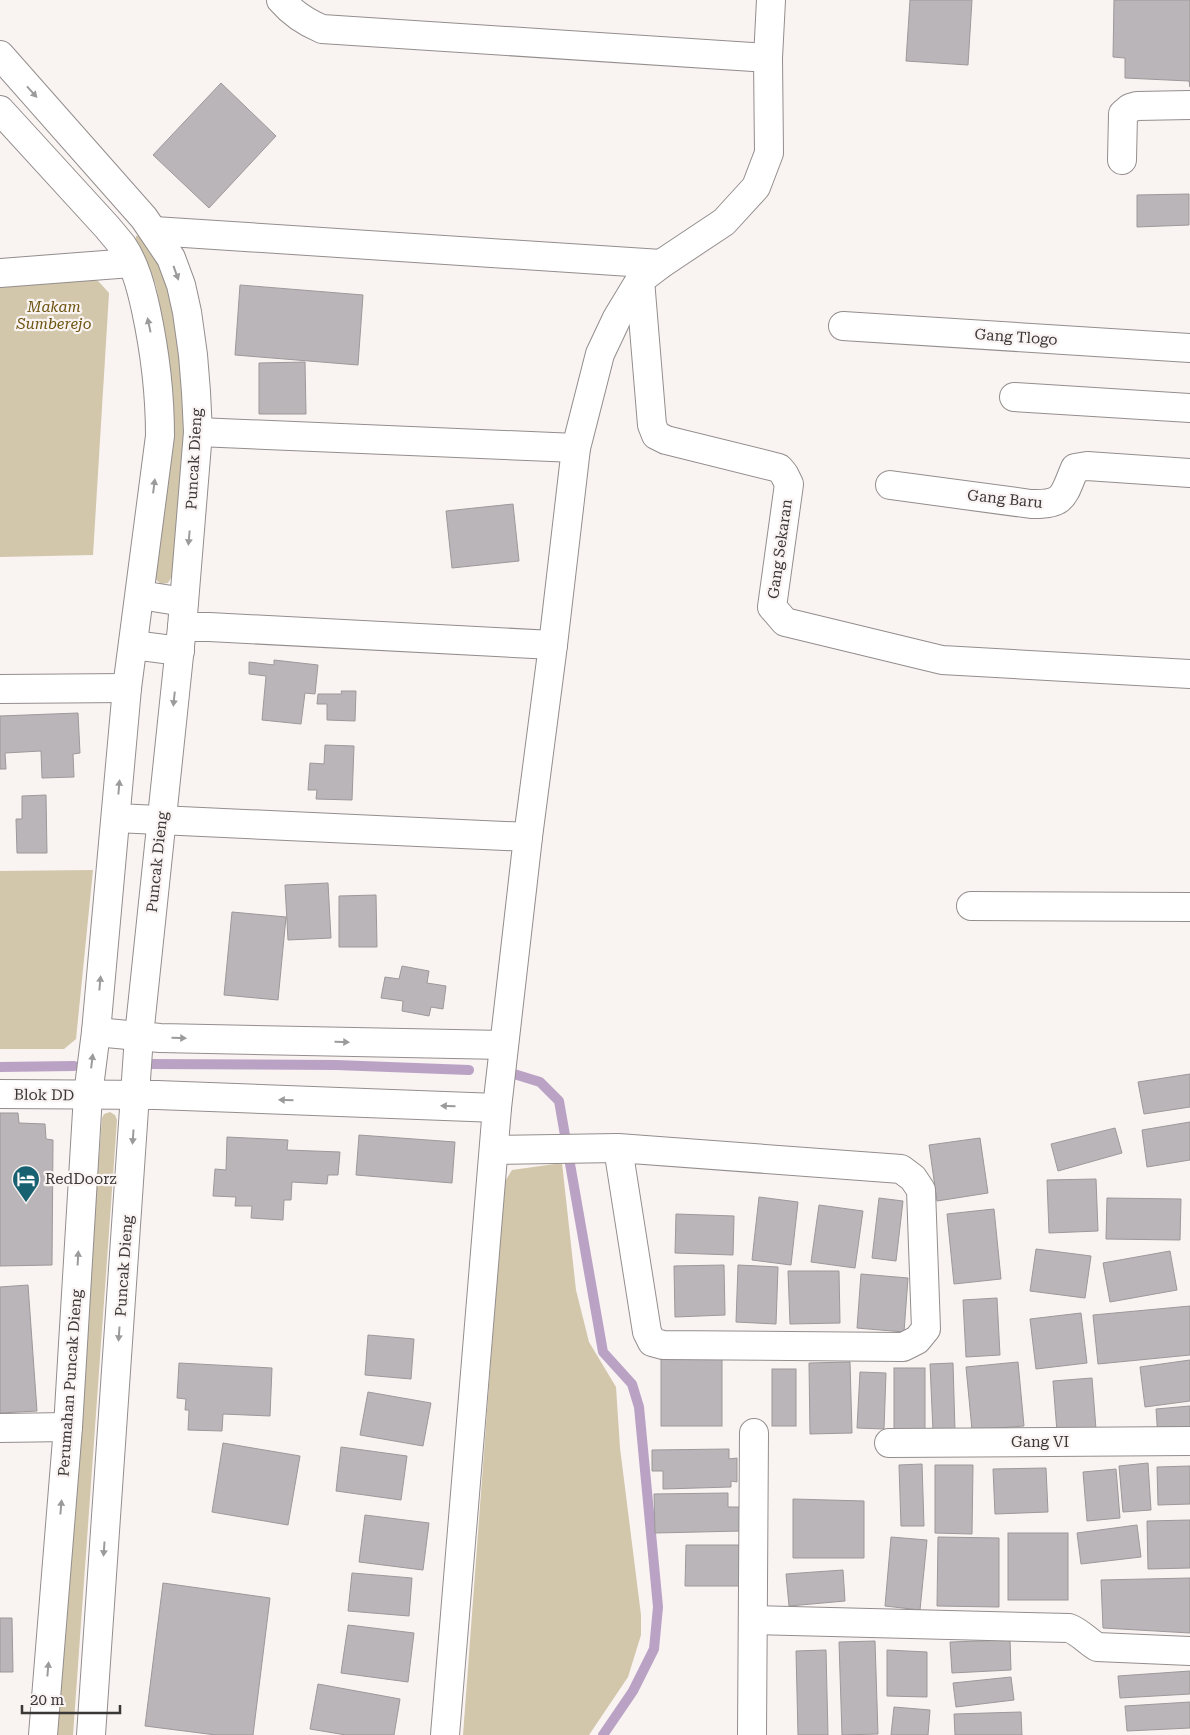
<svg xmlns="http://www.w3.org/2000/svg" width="1190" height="1735" viewBox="0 0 1190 1735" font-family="'Roboto Serif',serif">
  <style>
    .green { fill: #d2c6ab }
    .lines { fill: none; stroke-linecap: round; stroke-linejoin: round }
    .stream { stroke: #baa2c5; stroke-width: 10 }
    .building { fill: #bab5b8; stroke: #9d989a }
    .minor-casing { stroke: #938e8d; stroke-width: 30 }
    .minor { stroke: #fff; stroke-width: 28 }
    .oneway { fill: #9c9b9b }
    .labels { text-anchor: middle; stroke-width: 4.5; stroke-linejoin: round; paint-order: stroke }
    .park-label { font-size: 15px; font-style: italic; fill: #6c5410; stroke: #f9f3f2 }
    .street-label { font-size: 15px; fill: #3a3737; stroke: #f9f3f2 }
    .poi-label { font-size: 15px; fill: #3a3737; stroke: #f9f3f2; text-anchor: start }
  </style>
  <rect width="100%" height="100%" fill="#f9f3f2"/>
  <g class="green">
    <path d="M141,235L159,257L172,298L184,393L185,415L181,500L172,576L168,583L161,584L155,579L164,499L169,371L164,327L156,286L150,270L135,242L136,236Z"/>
    <path d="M68,260L99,282L109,293L93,555L0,557V265Z"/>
    <path d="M93,870L76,1039L64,1049H0V871Z"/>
    <path d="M110,1112L115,1115L117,1120L73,1735H56L102,1118L104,1114Z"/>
    <path d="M562,1163L576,1290L589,1342L616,1387L620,1448L641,1615V1635L628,1677L589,1735H463L504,1183L512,1170Z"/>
  </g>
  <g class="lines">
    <g class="stream">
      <path d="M149,1064L336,1065L469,1070"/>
      <path d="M0,1067L74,1066"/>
      <path d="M514,1074L540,1082L559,1101L603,1352L632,1384L639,1407L658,1607L654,1649L633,1691L603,1735"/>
    </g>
  </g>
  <g class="building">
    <path d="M910,0H972L968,65L906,61Z"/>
    <path d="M1114,0H1190V87L1189,81L1125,78V58L1113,57Z"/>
    <path d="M221,83L276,136L209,208L153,155Z"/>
    <path d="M1189,194V225L1137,227V195Z"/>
    <path d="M240,285L363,295L358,365L235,355Z"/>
    <path d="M305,362L306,414H259V363Z"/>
    <path d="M513,504L519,561L452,568L446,511Z"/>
    <path d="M274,660L318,665L315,694L305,693L301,724L262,720L266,676L249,674V662L274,665Z"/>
    <path d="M341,691H356L355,721L327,720V704H317L318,694H342Z"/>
    <path d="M78,713L80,753L73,754L74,777L42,778L41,751L5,753L6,769H0V716Z"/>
    <path d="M325,745L354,746L352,800L316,799L317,790H308L310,763L324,764Z"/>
    <path d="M46,795L47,853H17L16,819H22V796Z"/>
    <path d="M328,883L331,938L288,940L285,885Z"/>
    <path d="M376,895L377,947H339V896Z"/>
    <path d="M232,912L286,917L278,1000L224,995Z"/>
    <path d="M402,966L429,971L427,983L446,986L443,1009L431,1007L429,1016L402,1011L403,1001L381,998L385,977L399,979Z"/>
    <path d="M1190,1074V1107L1144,1114L1138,1082Z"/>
    <path d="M0,1113H18L19,1123L45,1124L46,1139L53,1140L52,1265L0,1266Z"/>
    <path d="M1190,1122V1160L1147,1167L1142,1130Z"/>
    <path d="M1115,1128L1122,1153L1058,1171L1051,1144Z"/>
    <path d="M359,1135L455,1142L452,1183L356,1175Z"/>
    <path d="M227,1137L288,1140L287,1150L340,1152L338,1175H328L327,1184L292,1182L291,1200H284L283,1220L251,1218L252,1206H235L236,1197L213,1196L215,1169L226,1170Z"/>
    <path d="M980,1138L988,1193L937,1201L929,1145Z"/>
    <path d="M1096,1179L1098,1231L1049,1233L1047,1180Z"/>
    <path d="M759,1197L798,1202L791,1265L752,1260Z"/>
    <path d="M879,1198L903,1201L896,1261L872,1258Z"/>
    <path d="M1107,1198L1181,1199L1180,1240L1106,1239Z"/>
    <path d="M819,1205L863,1211L855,1268L811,1262Z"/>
    <path d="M994,1209L1001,1279L954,1284L947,1214Z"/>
    <path d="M676,1214L734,1216L733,1255L675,1253Z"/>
    <path d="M1036,1249L1091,1256L1085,1298L1030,1291Z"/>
    <path d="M1170,1251L1177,1290L1110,1302L1103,1263Z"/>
    <path d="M724,1265L725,1315L675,1317L674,1266Z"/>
    <path d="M738,1265L778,1267L776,1324L736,1322Z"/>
    <path d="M788,1271H839L840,1323L790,1324Z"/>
    <path d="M861,1274L908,1278L904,1332L857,1328Z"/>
    <path d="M28,1285L37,1411L0,1413V1287Z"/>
    <path d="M997,1298L1000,1355L966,1357L963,1300Z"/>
    <path d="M1190,1306V1355L1098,1364L1093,1315Z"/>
    <path d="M1081,1313L1087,1363L1036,1369L1030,1319Z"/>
    <path d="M368,1335L414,1339L411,1379L365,1375Z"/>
    <rect x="661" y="1358" width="61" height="68"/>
    <path d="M1190,1360V1401L1145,1407L1140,1367Z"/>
    <path d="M850,1362L852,1433L810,1434L809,1363Z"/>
    <path d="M1018,1362L1024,1426L972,1430L966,1367Z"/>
    <path d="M179,1363L272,1368L270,1416L223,1414L222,1431L188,1430L189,1410H185L186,1399L177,1398Z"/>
    <path d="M953,1363L955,1431L933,1432L930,1364Z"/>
    <rect x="894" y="1368" width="31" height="63"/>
    <rect x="772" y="1369" width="24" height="57"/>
    <path d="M860,1372L886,1373L884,1429L857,1428Z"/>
    <path d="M1092,1378L1096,1429L1057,1432L1053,1381Z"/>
    <path d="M368,1392L431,1403L423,1446L360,1435Z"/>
    <path d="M1190,1406V1435L1158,1438L1156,1409Z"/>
    <path d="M223,1443L300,1456L288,1525L212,1512Z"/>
    <path d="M341,1447L407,1456L401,1500L336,1491Z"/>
    <path d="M729,1449V1459L737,1458V1482L731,1481V1487L663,1489V1471H652V1450Z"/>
    <path d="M1148,1463L1151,1510L1123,1512L1119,1466Z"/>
    <path d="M922,1464L924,1526H901L899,1465Z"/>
    <path d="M935,1465H973L972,1534L935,1533Z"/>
    <path d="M1190,1466V1504L1158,1505L1157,1467Z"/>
    <path d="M1046,1468L1048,1512L995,1514L993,1469Z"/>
    <path d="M1116,1469L1120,1518L1087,1521L1083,1472Z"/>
    <path d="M728,1493V1507H741V1531L655,1533L654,1494Z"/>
    <path d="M793,1499L864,1501V1558H793Z"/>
    <path d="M365,1515L429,1523L423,1570L359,1562Z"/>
    <path d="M1190,1520V1568L1148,1569L1147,1521Z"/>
    <path d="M1137,1525L1141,1557L1081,1564L1077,1533Z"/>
    <rect x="1008" y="1533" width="60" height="67"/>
    <path d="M891,1537L927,1540L920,1610L885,1606Z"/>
    <path d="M938,1537L999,1538V1607L937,1606Z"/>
    <path d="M686,1545H747V1586H685Z"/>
    <path d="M843,1570L845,1601L789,1606L786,1574Z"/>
    <path d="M352,1573L412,1578L409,1616L348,1611Z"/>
    <path d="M1190,1578V1633L1103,1628L1101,1580Z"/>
    <path d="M163,1583L270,1598L253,1735H216L145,1726Z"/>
    <path d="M0,1618H12L13,1672H0Z"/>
    <path d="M348,1625L414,1633L408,1682L341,1673Z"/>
    <path d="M1010,1640L1011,1670L952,1673L950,1642Z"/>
    <path d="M875,1641L878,1734L842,1735L839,1642Z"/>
    <path d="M826,1650L828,1735H798L796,1651Z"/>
    <path d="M887,1650L927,1652V1697L887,1696Z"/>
    <path d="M1190,1671V1694L1120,1698L1118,1676Z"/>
    <path d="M1011,1677L1014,1700L956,1707L953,1683Z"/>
    <path d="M318,1684L400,1699L394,1735H346L310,1729Z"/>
    <path d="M1190,1702V1728L1127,1731L1125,1706Z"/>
    <path d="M894,1707L930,1710L928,1735H891Z"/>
    <path d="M1021,1712L1022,1735H955L954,1714Z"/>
  </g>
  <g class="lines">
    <g class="minor-casing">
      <g id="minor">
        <path d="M281,0C293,14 305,22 322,29L768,58"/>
        <path d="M0,55L144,218L171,258L181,285L187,312L193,355L196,392L198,432L182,627L139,1036L91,1735"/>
        <path d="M0,110L107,227C112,233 117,239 122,245C135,264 141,287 146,310C155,352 160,393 160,436L127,688L96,1032L88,1095L68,1427L43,1735"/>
        <path d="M1122,160L1123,114L1130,108L1137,106L1190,105"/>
        <path d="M154,231L661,264"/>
        <path d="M0,273L131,263"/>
        <path d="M640,280L652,425L656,435L666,440L779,468L784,474L789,484L772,607L785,622L942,660L1190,674"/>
        <path d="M843,326L1190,348"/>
        <path d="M1014,397L1190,408"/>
        <path d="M198,432L576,448"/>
        <path d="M890,485L1031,504C1065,505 1063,496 1075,468L1087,466L1190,473"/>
        <path d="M140,595L184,602"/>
        <path d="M182,627H209L553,645"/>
        <path d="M133,645L180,651"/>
        <path d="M0,689L127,688"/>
        <path d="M116,818L528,837"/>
        <path d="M971,906L1190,907"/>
        <path d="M96,1032L160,1038L504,1045"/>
        <path d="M0,1094L157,1095L497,1108"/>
        <path d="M494,1150L618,1148L901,1169L913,1178L921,1190L926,1329L917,1340L903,1347L663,1345L652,1342L647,1332L618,1148"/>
        <path d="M0,1428L68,1427"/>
        <path d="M889,1443L1190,1441"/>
        <path d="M753,1620L1069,1628C1080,1632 1087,1641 1097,1647L1190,1651"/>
        <path d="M445,1735L497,1108L528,837L553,645L576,448L600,354L617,318L640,280L661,264L724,222L756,187L769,153L768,58L771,0"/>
        <path d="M752,1735L754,1433"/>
      </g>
    </g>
    <use href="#minor" class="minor"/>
  </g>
  <defs><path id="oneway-solid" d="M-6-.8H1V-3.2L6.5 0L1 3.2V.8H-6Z" transform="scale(1.25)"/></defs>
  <g class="oneway">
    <use href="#oneway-solid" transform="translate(32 92) rotate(48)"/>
    <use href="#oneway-solid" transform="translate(176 273) rotate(70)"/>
    <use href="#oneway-solid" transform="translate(149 325) rotate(-102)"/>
    <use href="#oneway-solid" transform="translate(154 486) rotate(-83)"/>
    <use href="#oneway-solid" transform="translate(189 538) rotate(95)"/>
    <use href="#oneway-solid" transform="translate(174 699) rotate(96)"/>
    <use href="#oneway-solid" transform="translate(119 787) rotate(-85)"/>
    <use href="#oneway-solid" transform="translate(100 983) rotate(-85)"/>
    <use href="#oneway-solid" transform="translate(179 1038) rotate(1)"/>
    <use href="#oneway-solid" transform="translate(342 1042) rotate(1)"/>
    <use href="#oneway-solid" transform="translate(92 1061) rotate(-83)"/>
    <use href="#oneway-solid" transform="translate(286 1100) rotate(-178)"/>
    <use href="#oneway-solid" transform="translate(448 1106) rotate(-178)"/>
    <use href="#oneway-solid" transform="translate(133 1137) rotate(94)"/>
    <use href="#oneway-solid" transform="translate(78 1258) rotate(-87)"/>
    <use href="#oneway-solid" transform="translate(119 1334) rotate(94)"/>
    <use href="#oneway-solid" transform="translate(61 1507) rotate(-85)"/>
    <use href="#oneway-solid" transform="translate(104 1549) rotate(94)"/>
    <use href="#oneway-solid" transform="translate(48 1669) rotate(-85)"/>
  </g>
  <defs>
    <g id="hotel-pin" transform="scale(1.4375)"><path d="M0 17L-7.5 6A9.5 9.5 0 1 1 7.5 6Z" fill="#186170" stroke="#f9f3f2"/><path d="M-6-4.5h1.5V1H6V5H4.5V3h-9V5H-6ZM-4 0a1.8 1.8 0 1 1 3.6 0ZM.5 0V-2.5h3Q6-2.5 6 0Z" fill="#fff"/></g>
  </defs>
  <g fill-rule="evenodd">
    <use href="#hotel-pin" x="26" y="1179"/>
  </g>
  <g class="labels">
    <g class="park-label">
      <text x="54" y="312">Makam<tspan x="54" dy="17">Sumberejo</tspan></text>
    </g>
    <g class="street-label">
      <text transform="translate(1016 337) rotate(4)" y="5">Gang Tlogo</text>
      <text transform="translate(194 459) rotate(-87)" y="5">Puncak Dieng</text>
      <text transform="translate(1005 499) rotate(6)" y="5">Gang Baru</text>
      <text transform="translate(780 549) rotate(-82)" y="5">Gang Sekaran</text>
      <text transform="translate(157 862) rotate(-84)" y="5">Puncak Dieng</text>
      <text transform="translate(44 1095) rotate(1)" y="5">Blok DD</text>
      <text transform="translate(124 1266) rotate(-86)" y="5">Puncak Dieng</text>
      <text transform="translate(70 1383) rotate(-86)" y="5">Perumahan Puncak Dieng</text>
      <text x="1040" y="1447">Gang VI</text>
    </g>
    <g class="poi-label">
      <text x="45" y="1184">RedDoorz</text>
    </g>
  </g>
  <path d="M22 1705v8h98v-8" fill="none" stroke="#3a3737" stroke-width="2.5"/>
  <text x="30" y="1705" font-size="15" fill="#3a3737" stroke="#f9f3f2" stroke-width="4" paint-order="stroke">20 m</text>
</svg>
